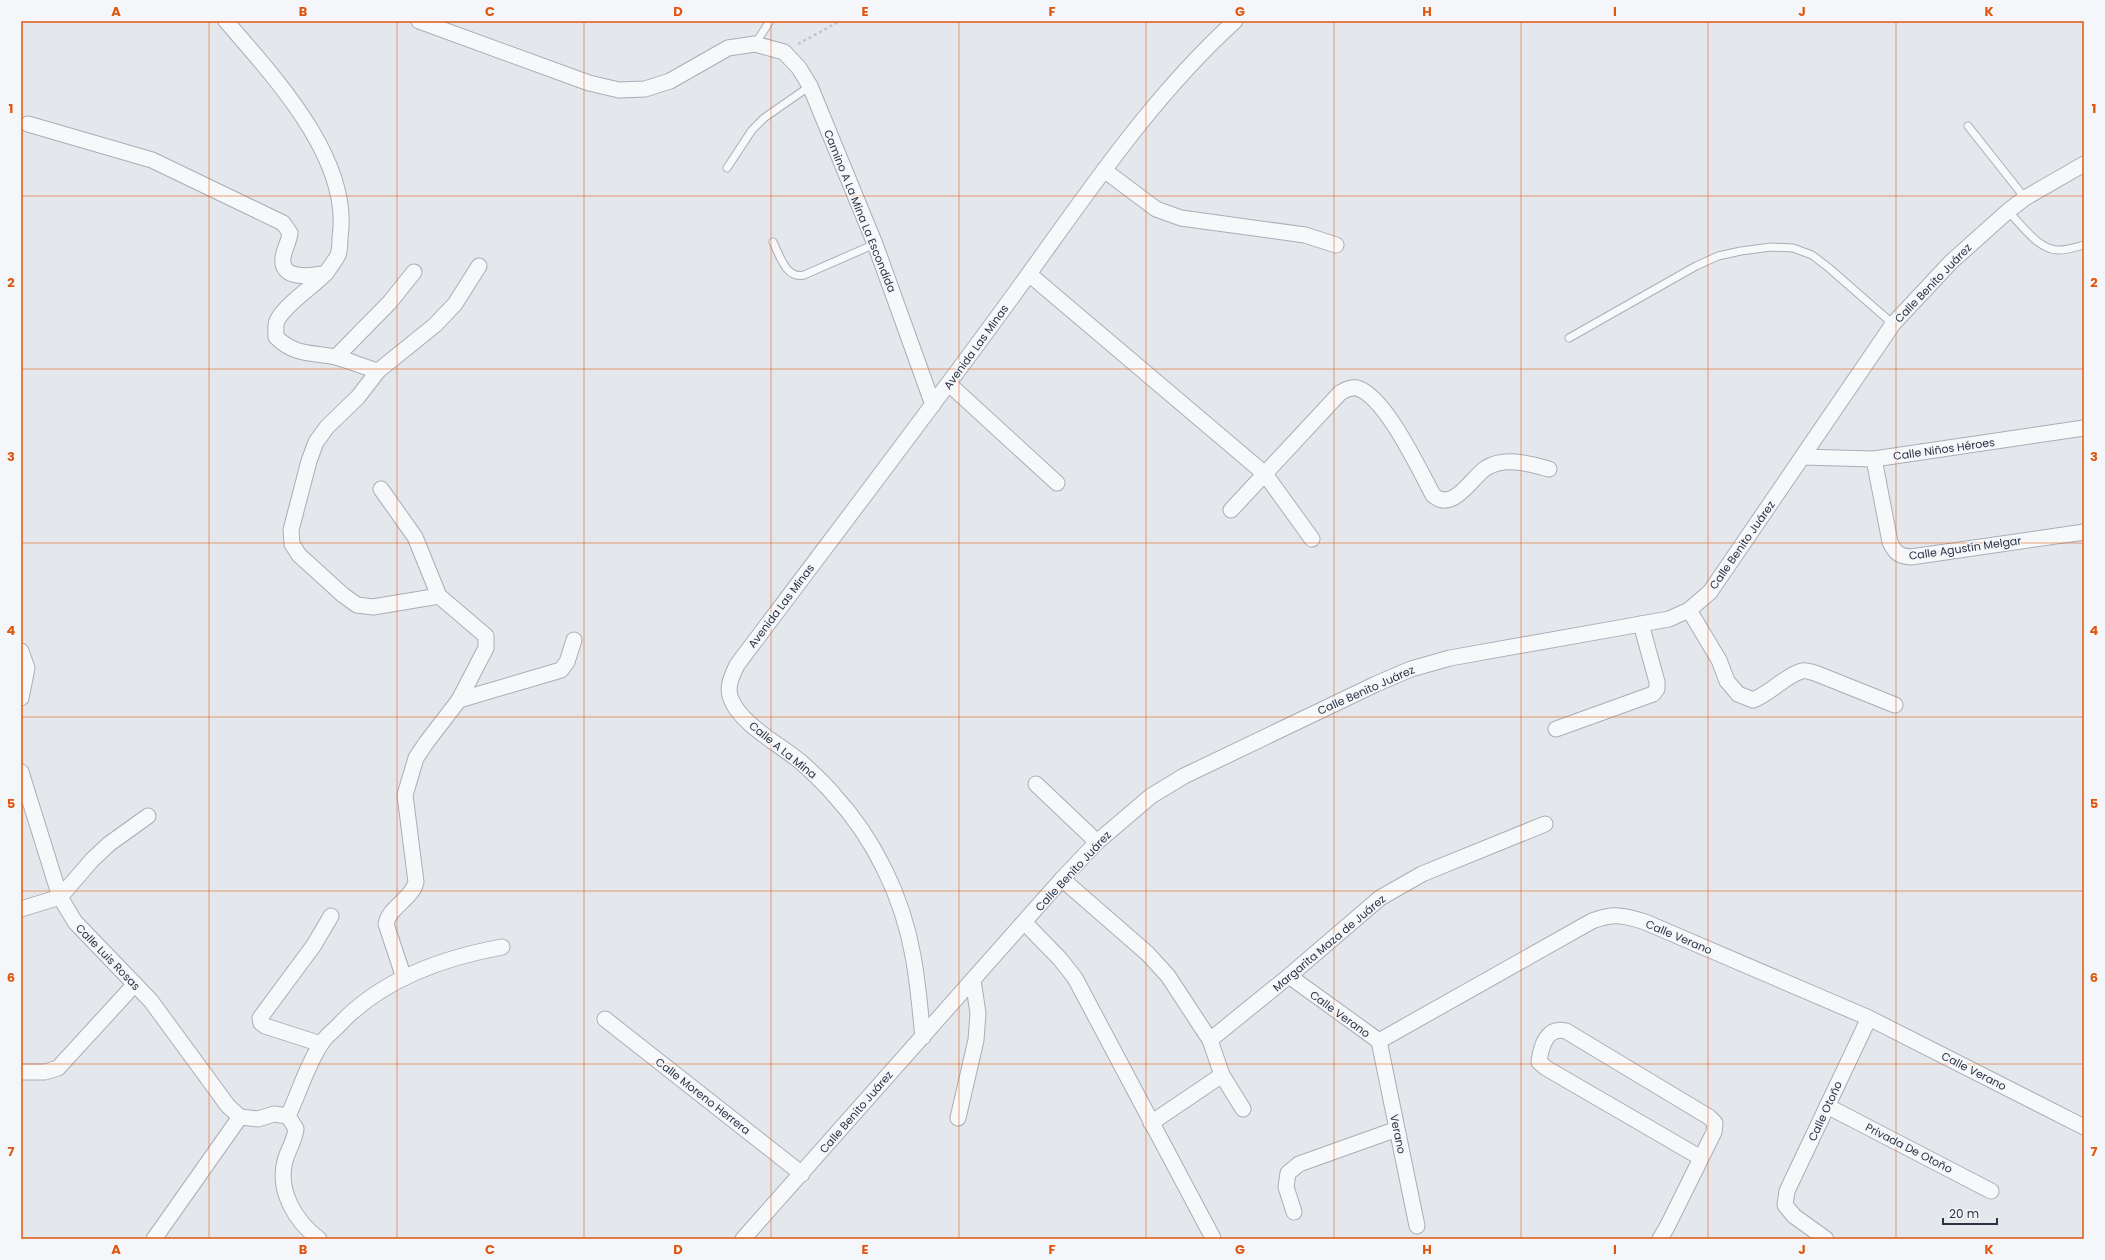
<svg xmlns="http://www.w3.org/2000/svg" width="2105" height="1260" viewBox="0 0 2105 1260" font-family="Poppins,sans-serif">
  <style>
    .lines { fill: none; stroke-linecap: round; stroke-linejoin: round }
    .lane-casing { stroke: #a9aeb7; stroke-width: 9 }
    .street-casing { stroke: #a9aeb7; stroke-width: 17 }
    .path { stroke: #c2c5cb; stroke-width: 2.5; stroke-dasharray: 3 3; stroke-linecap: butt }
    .lane { stroke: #f7f8fa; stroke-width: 7 }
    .street { stroke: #f7f8fa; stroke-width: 15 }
    .grid { fill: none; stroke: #df570f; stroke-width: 1; stroke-opacity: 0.55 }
    .labels { text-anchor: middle; stroke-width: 3; stroke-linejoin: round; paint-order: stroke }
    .street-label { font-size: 11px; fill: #2b3445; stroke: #f4f6f9 }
    .neatline { fill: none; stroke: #df570f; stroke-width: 1.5 }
    .grid-label { font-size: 13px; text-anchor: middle; font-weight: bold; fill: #df570f }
  </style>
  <rect width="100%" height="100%" fill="#e4e7ec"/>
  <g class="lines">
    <g class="lane-casing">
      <g id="lane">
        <path d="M755,44L770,21"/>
        <path d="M1968,126L2025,198"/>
        <path d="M727,168L752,130L764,118L810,86"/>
        <path d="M2008,211C2021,224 2039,251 2059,250C2068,250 2076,247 2084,245"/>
        <path d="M773,242C780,256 786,279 804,275L875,244"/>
        <path d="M1569,338L1696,266L1718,256L1741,251L1771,247L1793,248L1812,255L1829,268L1893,324"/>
      </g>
    </g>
    <g class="street-casing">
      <g id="street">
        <path d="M419,21L589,83L619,90L645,89L670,81L728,48L755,44L784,52L799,68L810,86L875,244L933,405"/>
        <path d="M28,124L152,160L283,223L290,233C289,242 284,249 283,258C280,281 313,276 326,273C330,267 335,261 338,255C340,250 340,242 340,237C352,159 273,76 226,21"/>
        <path d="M1104,170L1156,209L1181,218L1305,235L1336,245"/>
        <path d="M326,273C313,287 284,305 277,321C275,325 276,332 276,337C295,356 312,352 336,357C350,361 364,367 378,371L435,325L455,304L479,266"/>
        <path d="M1029,274L1265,474L1312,539"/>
        <path d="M336,357L390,302L414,272"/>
        <path d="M378,371L358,397L327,427L316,442L309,461L291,530L292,544L299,555L343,595L357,605L373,607L439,596"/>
        <path d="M949,384L1057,483"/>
        <path d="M1803,457L1874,459L2084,428"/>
        <path d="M1874,459L1890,542C1895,553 1899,556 1911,557L2084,532"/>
        <path d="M381,489L415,537L439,596L486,636V648L459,700"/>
        <path d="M1231,510L1340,393C1345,390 1350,387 1357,388C1385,396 1419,469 1433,495C1453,513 1471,478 1486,468C1505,456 1530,464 1549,469"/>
        <path d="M1689,610L1719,660L1727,681L1738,694L1753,700C1771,693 1786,675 1802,671C1806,670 1811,672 1815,673L1895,705"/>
        <path d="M21,651L27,668L21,698"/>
        <path d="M1556,729L1653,694L1657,689V682L1641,624"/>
        <path d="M21,772L60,897L75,922L151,1001L228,1106L240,1117"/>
        <path d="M1036,784L1097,842"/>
        <path d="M1062,879L1148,954L1168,976L1210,1040L1222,1075L1243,1109"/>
        <path d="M21,909L60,897L92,860L109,844L148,816"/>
        <path d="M1025,923L1060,959L1075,978L1213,1238"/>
        <path d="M1289,976L1379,1041"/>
        <path d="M404,978L386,924C389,907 412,899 416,882L405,795L416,758L426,743L459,700L561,670L567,662L574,640"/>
        <path d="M605,1019L802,1174"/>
        <path d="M923,1037C920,1010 918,982 913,956C903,898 874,838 834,795C825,784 813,773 802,763C781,745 741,725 731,699C726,687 732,676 737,665C827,545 918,426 1007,304C1079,206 1145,103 1235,21"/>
        <path d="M1210,1040L1289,976L1380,898L1422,874L1545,824"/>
        <path d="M1379,1041L1592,921C1613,913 1623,915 1645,922L1869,1018L2084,1127"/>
        <path d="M1379,1041L1417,1226"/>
        <path d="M321,1044L265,1026L261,1023L260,1018L314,945L331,916"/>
        <path d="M21,1072H45L58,1068L135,984"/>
        <path d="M1827,1106L1991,1191"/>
        <path d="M958,1118L976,1040L978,1013L973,980"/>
        <path d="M1151,1123L1222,1075"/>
        <path d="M1294,1212L1286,1187L1288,1173L1299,1164L1397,1129"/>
        <path d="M154,1239L240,1117L258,1119L274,1114L288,1116"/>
        <path d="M319,1239C296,1222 277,1191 285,1161C288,1149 294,1143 296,1129L288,1116C299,1093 307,1065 321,1044C325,1037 332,1032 338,1026C380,980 442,958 502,947"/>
        <path d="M743,1239L1062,879L1097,842L1151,796L1184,776L1376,684L1411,669L1450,658L1669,619L1689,610L1710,592L1893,324L1951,262L2008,211L2025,198L2084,164"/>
        <path d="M1660,1239L1668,1225L1714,1132L1715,1123L1709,1117L1566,1031C1547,1026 1541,1046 1539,1062L1546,1068L1701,1158"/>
        <path d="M1826,1239L1794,1216L1785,1205L1787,1191L1869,1018"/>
      </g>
    </g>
    <path class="path" d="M798,44L840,21"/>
    <use href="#lane" class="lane"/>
    <use href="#street" class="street"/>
  </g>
  <path class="grid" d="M209,21V1239M397,21V1239M584,21V1239M771,21V1239M959,21V1239M1146,21V1239M1334,21V1239M1521,21V1239M1708,21V1239M1896,21V1239M21,196H2084M21,369H2084M21,543H2084M21,717H2084M21,891H2084M21,1064H2084"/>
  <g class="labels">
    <g class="street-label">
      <text transform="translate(860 211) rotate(68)" y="4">Camino A La Mina La Escondida</text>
      <text transform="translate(1933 283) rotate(-46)" y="4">Calle Benito Juárez</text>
      <text transform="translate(976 347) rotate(-54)" y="4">Avenida Las Minas</text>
      <text transform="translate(1944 449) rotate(-8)" y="4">Calle Niños Héroes</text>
      <text transform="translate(1742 545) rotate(-55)" y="4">Calle Benito Juárez</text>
      <text transform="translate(1965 548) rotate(-8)" y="4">Calle Agustín Melgar</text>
      <text transform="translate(781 606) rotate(-53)" y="4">Avenida Las Minas</text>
      <text transform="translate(1366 690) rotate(-24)" y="4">Calle Benito Juárez</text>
      <text transform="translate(783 750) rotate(39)" y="4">Calle A La Mina</text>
      <text transform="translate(1073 871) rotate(-47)" y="4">Calle Benito Juárez</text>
      <text transform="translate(1679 937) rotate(23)" y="4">Calle Verano</text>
      <text transform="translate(1329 943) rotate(-40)" y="4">Margarita Maza de Juárez</text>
      <text transform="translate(108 957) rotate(46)" y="4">Calle Luis Rosas</text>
      <text transform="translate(1340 1014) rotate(36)" y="4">Calle Verano</text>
      <text transform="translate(1974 1071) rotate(27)" y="4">Calle Verano</text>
      <text transform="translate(703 1096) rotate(38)" y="4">Calle Moreno Herrera</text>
      <text transform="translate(1825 1111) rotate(-65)" y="4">Calle Otoño</text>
      <text transform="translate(856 1112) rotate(-49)" y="4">Calle Benito Juárez</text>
      <text transform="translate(1398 1134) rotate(78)" y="4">Verano</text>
      <text transform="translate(1909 1148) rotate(27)" y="4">Privada De Otoño</text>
    </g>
  </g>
  <rect width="2105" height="1260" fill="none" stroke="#f4f6f9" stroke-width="44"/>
  <path d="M1943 1218v6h54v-6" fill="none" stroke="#2b3445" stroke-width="2"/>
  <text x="1949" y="1218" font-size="12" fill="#2b3445" stroke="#f4f6f9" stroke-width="3" paint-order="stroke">20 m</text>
  <rect x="22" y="22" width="2061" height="1216" class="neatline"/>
  <g class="grid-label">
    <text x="116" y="16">A</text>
    <text x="303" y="16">B</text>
    <text x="490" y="16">C</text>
    <text x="678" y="16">D</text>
    <text x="865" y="16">E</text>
    <text x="1052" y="16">F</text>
    <text x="1240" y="16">G</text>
    <text x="1427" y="16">H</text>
    <text x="1615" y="16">I</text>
    <text x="1802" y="16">J</text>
    <text x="1989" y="16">K</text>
    <text x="11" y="113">1</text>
    <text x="2094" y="113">1</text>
    <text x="11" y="287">2</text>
    <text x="2094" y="287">2</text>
    <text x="11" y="461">3</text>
    <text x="2094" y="461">3</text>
    <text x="11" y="635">4</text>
    <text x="2094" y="635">4</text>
    <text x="11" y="808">5</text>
    <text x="2094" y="808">5</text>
    <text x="11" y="982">6</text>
    <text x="2094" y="982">6</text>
    <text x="11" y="1156">7</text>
    <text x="2094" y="1156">7</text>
    <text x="116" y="1254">A</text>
    <text x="303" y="1254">B</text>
    <text x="490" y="1254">C</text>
    <text x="678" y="1254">D</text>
    <text x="865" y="1254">E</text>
    <text x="1052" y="1254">F</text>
    <text x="1240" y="1254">G</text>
    <text x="1427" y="1254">H</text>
    <text x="1615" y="1254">I</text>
    <text x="1802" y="1254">J</text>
    <text x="1989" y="1254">K</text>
  </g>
</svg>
